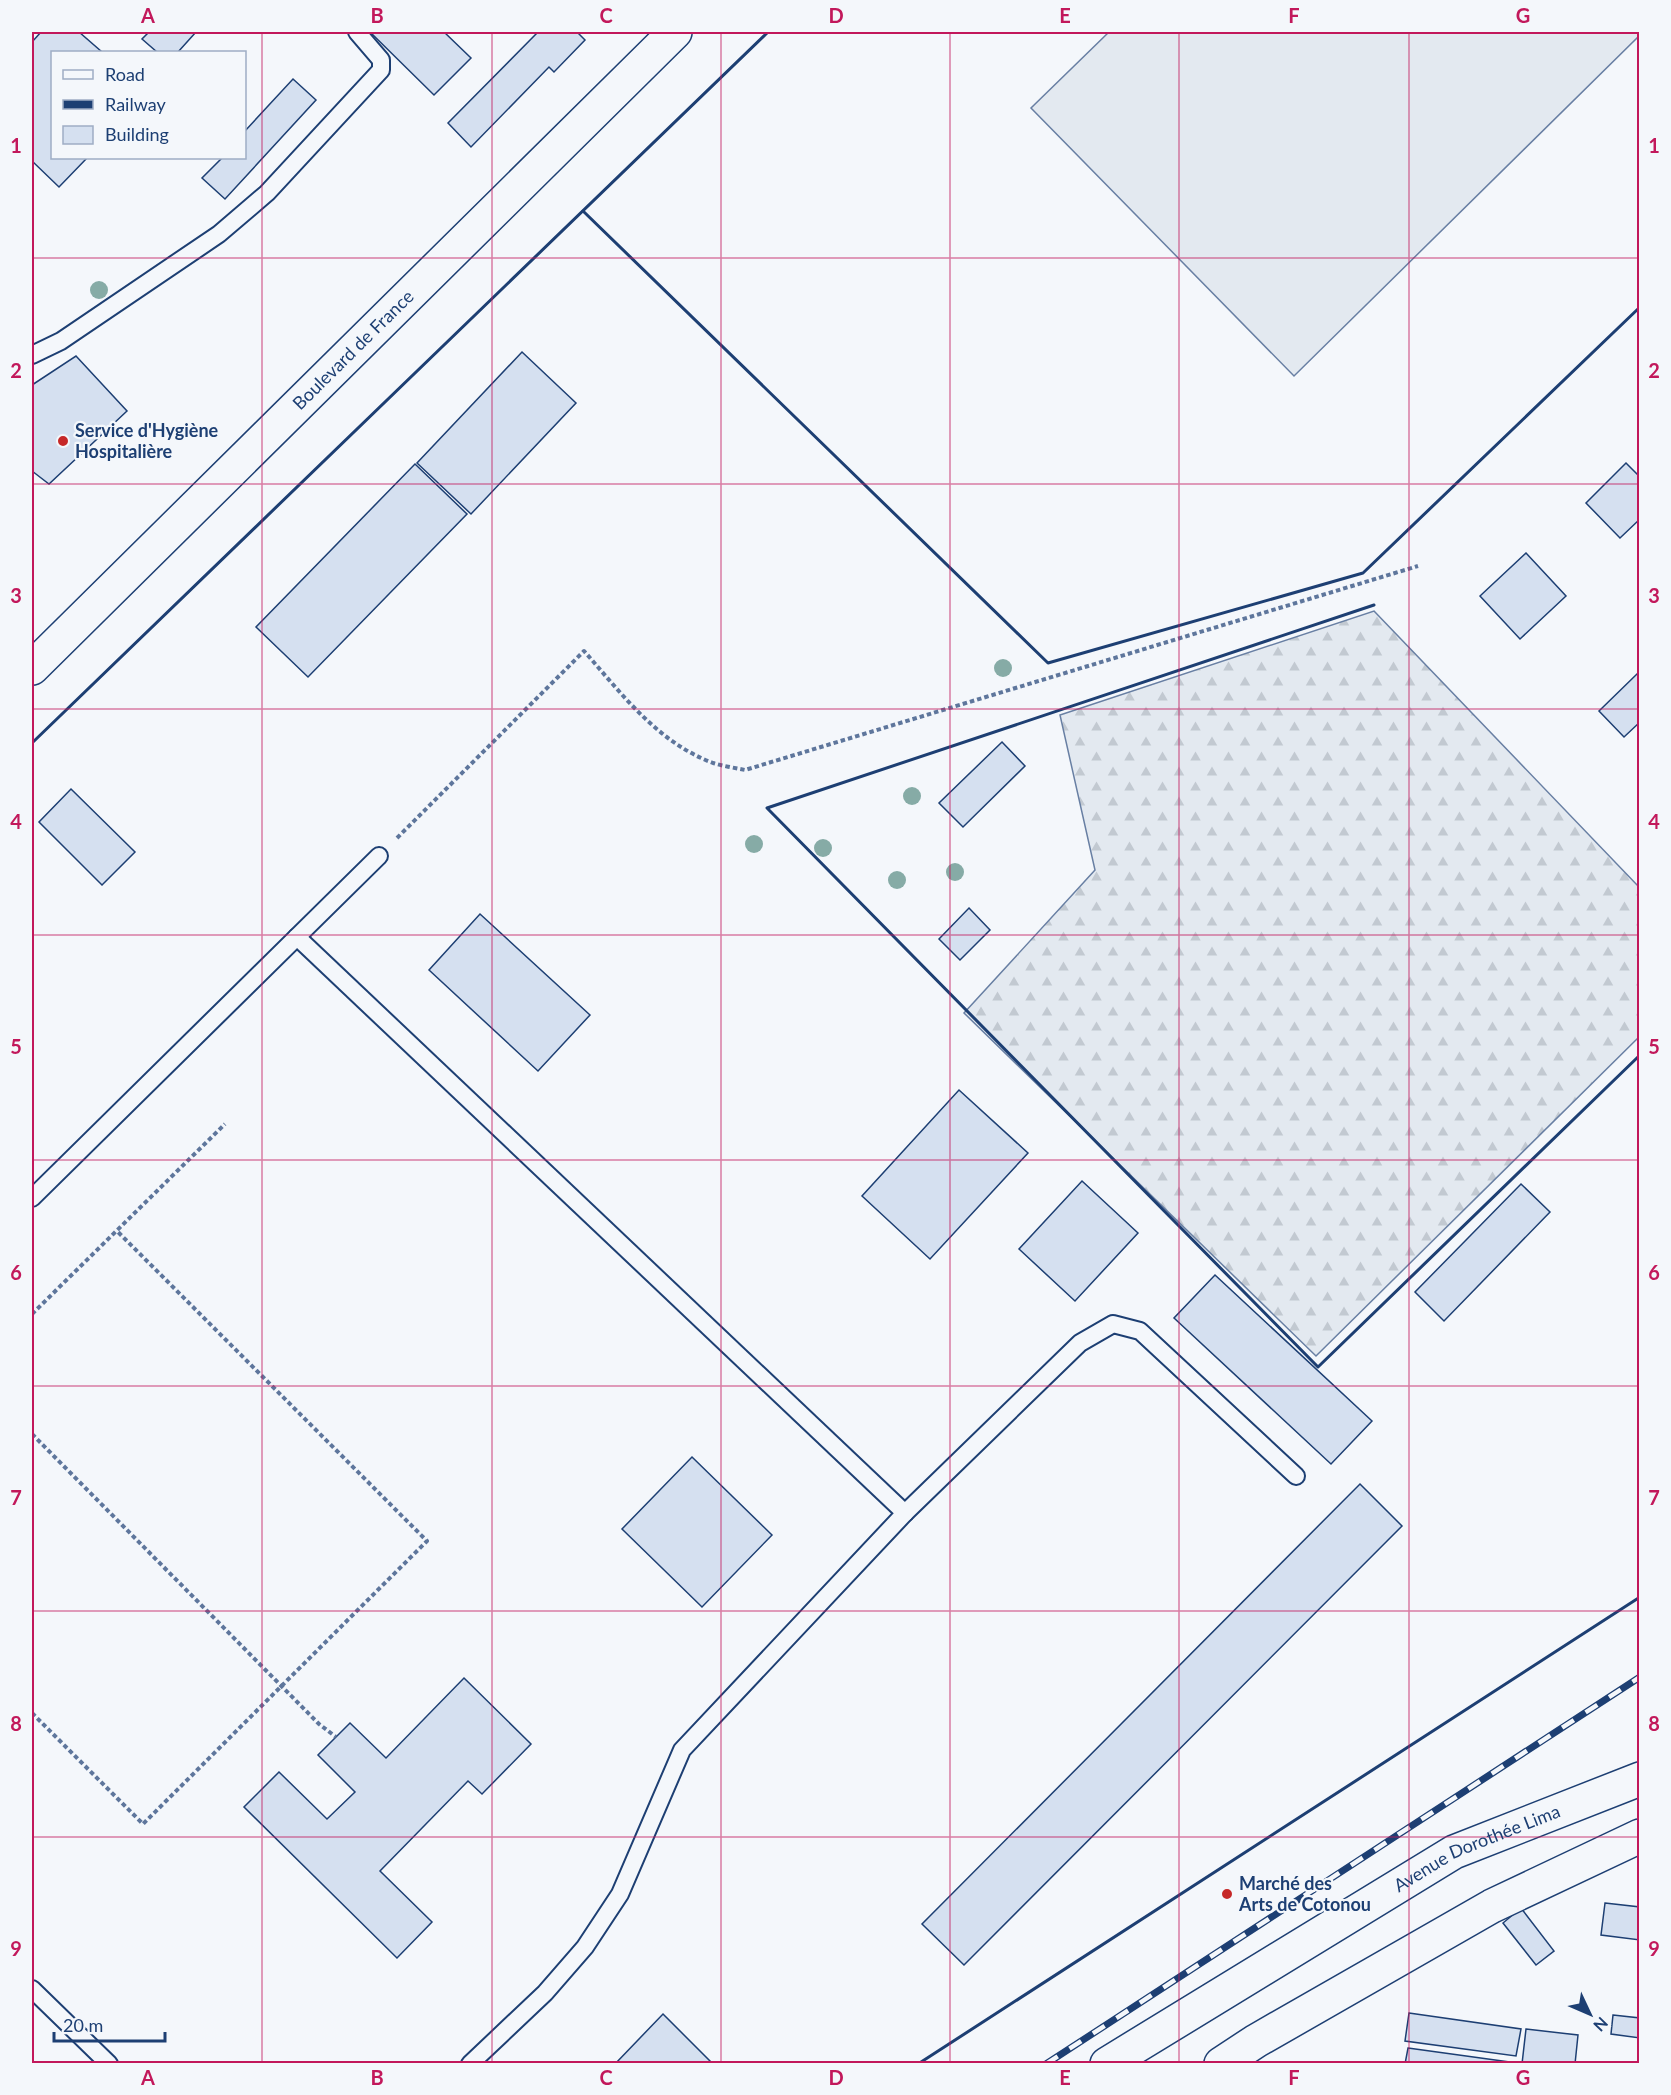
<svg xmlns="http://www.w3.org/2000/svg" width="1671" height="2095" viewBox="0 0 1671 2095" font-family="Lato,sans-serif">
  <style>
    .forest { fill: url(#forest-firs); stroke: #687fa3; stroke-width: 1.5 }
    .pitch { fill: #e3e9f0; stroke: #687fa3; stroke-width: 1.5 }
    .building { fill: #d5e0f0; stroke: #1d3f73; stroke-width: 1.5 }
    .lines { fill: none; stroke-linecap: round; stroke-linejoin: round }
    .service-casing { stroke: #1d3f73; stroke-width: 20 }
    .tertiary-casing { stroke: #1d3f73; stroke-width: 36 }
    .secondary-casing { stroke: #1d3f73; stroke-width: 36 }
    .path { stroke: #5e769c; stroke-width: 4; stroke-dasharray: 4.5 3; stroke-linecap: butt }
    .service { stroke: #f4f7fb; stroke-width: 16 }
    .tertiary { stroke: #f4f7fb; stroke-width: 33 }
    .secondary { stroke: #f4f7fb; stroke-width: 33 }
    .rail-casing { stroke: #1d3f73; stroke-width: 7 }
    .rail { stroke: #f4f7fb; stroke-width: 4.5; stroke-dasharray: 14; stroke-linecap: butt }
    .wall { stroke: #1d3f73; stroke-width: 3 }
    .tree { fill: #86aba6 }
    .grid { fill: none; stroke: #c2185b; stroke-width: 1.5; stroke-opacity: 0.55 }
    .poi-dot { fill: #c62828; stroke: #f4f7fb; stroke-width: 2 }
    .labels { text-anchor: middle; stroke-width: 4.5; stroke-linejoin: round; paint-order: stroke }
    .street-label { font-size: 18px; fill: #1d3f73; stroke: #f4f7fb }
    .poi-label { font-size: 18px; font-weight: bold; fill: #1d3f73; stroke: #f4f7fb; text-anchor: start }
    .neatline { fill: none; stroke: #c2185b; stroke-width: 2 }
    .grid-label { font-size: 20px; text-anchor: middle; font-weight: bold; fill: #c2185b }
  </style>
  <defs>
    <pattern id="forest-firs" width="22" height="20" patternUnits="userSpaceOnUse" patternTransform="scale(1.5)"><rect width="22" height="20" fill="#e3e9f0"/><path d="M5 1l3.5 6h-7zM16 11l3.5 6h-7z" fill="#c2c9d1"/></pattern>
  </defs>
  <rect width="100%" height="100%" fill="#f4f7fb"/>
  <path class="forest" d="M1374,611L1639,887V1037L1316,1356L964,1013L1095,870L1060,715Z"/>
  <path class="pitch" d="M1109,32H1639L1640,35L1294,376L1031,108Z"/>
  <g class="building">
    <path d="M41,32H79L102,52H52V158H87L59,187L32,161V42Z"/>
    <path d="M149,32H196L178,52H157L142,39Z"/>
    <path d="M370,32H444L471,58L434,95Z"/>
    <path d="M538,32H577L585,40L554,72L549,67L471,147L448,123Z"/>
    <path d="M293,79L316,100L225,199L202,178L222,158H244V132Z"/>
    <path d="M522,352L576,403L471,514L417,463Z"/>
    <path d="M76,356L127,411L49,484L32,471V385Z"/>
    <path d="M1626,463L1640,477V519L1620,538L1586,503Z"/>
    <path d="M415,464L467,514L308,677L256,627Z"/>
    <path d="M1526,553L1566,596L1520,639L1480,596Z"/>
    <path d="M1638,673L1640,675V722L1624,737L1599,711Z"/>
    <path d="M1002,742L1025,766L963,827L939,803Z"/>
    <path d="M71,789L135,852L102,885L39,822Z"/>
    <path d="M969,908L990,930L960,960L939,939Z"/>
    <path d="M480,914L590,1015L538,1071L429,970Z"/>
    <path d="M959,1090L1028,1153L930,1259L862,1196Z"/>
    <path d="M1082,1181L1138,1233L1075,1301L1019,1249Z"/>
    <path d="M1521,1184L1550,1212L1444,1321L1415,1292Z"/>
    <path d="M1215,1275L1372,1421L1331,1464L1174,1318Z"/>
    <path d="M692,1457L772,1535L702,1607L622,1529Z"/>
    <path d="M1360,1484L1402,1526L964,1965L922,1924Z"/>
    <path d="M464,1678L531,1744L482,1794L468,1781L380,1871L432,1922L397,1958L244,1807L279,1772L327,1819L355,1792L318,1755L350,1723L386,1758Z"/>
    <path d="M1605,1903L1640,1907V1940L1601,1935Z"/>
    <path d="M1521,1908L1554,1951L1536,1965L1503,1923Z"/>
    <path d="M1409,2013L1521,2029L1516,2056L1405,2041Z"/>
    <path d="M663,2014L713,2064H615Z"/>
    <path d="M1613,2015L1640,2018V2038L1611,2034Z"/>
    <path d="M1526,2029L1578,2035L1575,2064H1522Z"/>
    <path d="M1408,2048L1517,2063L1405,2064Z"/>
  </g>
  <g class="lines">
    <g class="service-casing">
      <g id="service">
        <path d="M32,355L61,341L219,234L267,193L381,70V60L357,32"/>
        <path d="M297,937L905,1513"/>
        <path d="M32,1198L379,856"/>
        <path d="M32,1989L109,2064"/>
        <path d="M470,2064L545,1993L585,1947L620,1894L682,1750L905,1513L1080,1343L1113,1324L1140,1331L1296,1476"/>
      </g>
    </g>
    <g class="tertiary-casing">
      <g id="tertiary">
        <path id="s1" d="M32,668L675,32"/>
      </g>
    </g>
    <g class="secondary-casing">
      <g id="secondary">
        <path id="s2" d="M1107,2064L1454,1852L1640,1779"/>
        <path d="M1221,2064L1256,2041L1492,1906L1640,1836"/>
      </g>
    </g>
    <g class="path">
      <path d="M397,838L584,651C622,694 657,742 713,763C723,766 735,768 745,770L1418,566"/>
      <path d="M32,1314L225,1124"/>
      <path d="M32,1434L319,1724L336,1737"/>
      <path d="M32,1713L143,1824L427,1541L117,1231"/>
    </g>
    <use href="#service" class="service"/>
    <use href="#tertiary" class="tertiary"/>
    <use href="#secondary" class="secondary"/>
    <g class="rail-casing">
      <path id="rail" d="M1046,2064L1640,1677"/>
    </g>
    <use href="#rail" class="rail"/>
    <g class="wall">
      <path d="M583,211L1048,663L1363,573L1640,307"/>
      <path d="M1374,605L767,808L1318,1367L1640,1055"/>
      <path d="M32,743L768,32"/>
      <path d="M918,2064L1640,1597"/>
    </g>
  </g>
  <g class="tree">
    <circle cx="99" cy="290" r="9"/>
    <circle cx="1003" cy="668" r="9"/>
    <circle cx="912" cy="796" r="9"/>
    <circle cx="754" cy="844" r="9"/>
    <circle cx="823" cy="848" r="9"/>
    <circle cx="955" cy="872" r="9"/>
    <circle cx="897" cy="880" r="9"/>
  </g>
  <path class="grid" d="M262,32V2064M492,32V2064M721,32V2064M950,32V2064M1179,32V2064M1409,32V2064M32,258H1640M32,484H1640M32,709H1640M32,935H1640M32,1160H1640M32,1386H1640M32,1611H1640M32,1837H1640"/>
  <g class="poi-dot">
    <circle cx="63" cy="441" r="6"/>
    <circle cx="1227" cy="1894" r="6"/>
  </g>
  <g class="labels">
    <g class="street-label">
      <text dy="6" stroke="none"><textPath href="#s1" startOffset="452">Boulevard de France</textPath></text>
      <text dy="6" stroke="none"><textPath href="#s2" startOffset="429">Avenue Dorothée Lima</textPath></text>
    </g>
    <g class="poi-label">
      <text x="75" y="437">Service d'Hygiène<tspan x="75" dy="21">Hospitalière</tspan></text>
      <text x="1239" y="1890">Marché des<tspan x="1239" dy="21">Arts de Cotonou</tspan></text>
    </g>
  </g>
  <rect width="1671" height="2095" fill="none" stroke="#f4f7fb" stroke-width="66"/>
  <rect x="51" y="51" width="195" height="108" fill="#f4f7fb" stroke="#9eadc5" stroke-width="1.5"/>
  <rect x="63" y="70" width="30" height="9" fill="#f4f7fb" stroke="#9eadc5" stroke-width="1.5"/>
  <text x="105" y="81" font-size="18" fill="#1d3f73">Road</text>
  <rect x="63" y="100" width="30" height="9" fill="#1d3f73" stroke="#9eadc5" stroke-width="1.5"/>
  <text x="105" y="111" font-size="18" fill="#1d3f73">Railway</text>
  <rect x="63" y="126" width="30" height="18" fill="#d5e0f0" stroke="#9eadc5" stroke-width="1.5"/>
  <text x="105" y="141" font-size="18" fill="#1d3f73">Building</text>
  <g transform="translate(1590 2014) rotate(134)" stroke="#f4f7fb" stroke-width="4.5" paint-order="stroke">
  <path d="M0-4.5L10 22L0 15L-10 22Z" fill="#1d3f73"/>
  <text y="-9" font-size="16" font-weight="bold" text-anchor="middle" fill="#1d3f73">N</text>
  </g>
  <path d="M54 2032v9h111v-9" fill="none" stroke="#1d3f73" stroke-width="3"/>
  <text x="63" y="2032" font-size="18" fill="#1d3f73" stroke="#f4f7fb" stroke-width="4.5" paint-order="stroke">20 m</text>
  <rect x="33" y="33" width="1605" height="2029" class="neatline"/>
  <g class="grid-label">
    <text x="148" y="23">A</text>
    <text x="377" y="23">B</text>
    <text x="606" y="23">C</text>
    <text x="836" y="23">D</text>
    <text x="1065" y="23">E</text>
    <text x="1294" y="23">F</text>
    <text x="1523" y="23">G</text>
    <text x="16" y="153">1</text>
    <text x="1654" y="153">1</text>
    <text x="16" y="378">2</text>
    <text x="1654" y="378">2</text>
    <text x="16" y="603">3</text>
    <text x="1654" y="603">3</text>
    <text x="16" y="829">4</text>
    <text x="1654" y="829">4</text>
    <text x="16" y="1054">5</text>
    <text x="1654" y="1054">5</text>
    <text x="16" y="1280">6</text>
    <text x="1654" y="1280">6</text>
    <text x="16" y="1505">7</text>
    <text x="1654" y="1505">7</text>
    <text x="16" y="1731">8</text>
    <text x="1654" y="1731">8</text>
    <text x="16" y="1956">9</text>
    <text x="1654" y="1956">9</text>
    <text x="148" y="2085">A</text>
    <text x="377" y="2085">B</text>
    <text x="606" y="2085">C</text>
    <text x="836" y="2085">D</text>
    <text x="1065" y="2085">E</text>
    <text x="1294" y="2085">F</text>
    <text x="1523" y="2085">G</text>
  </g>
</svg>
